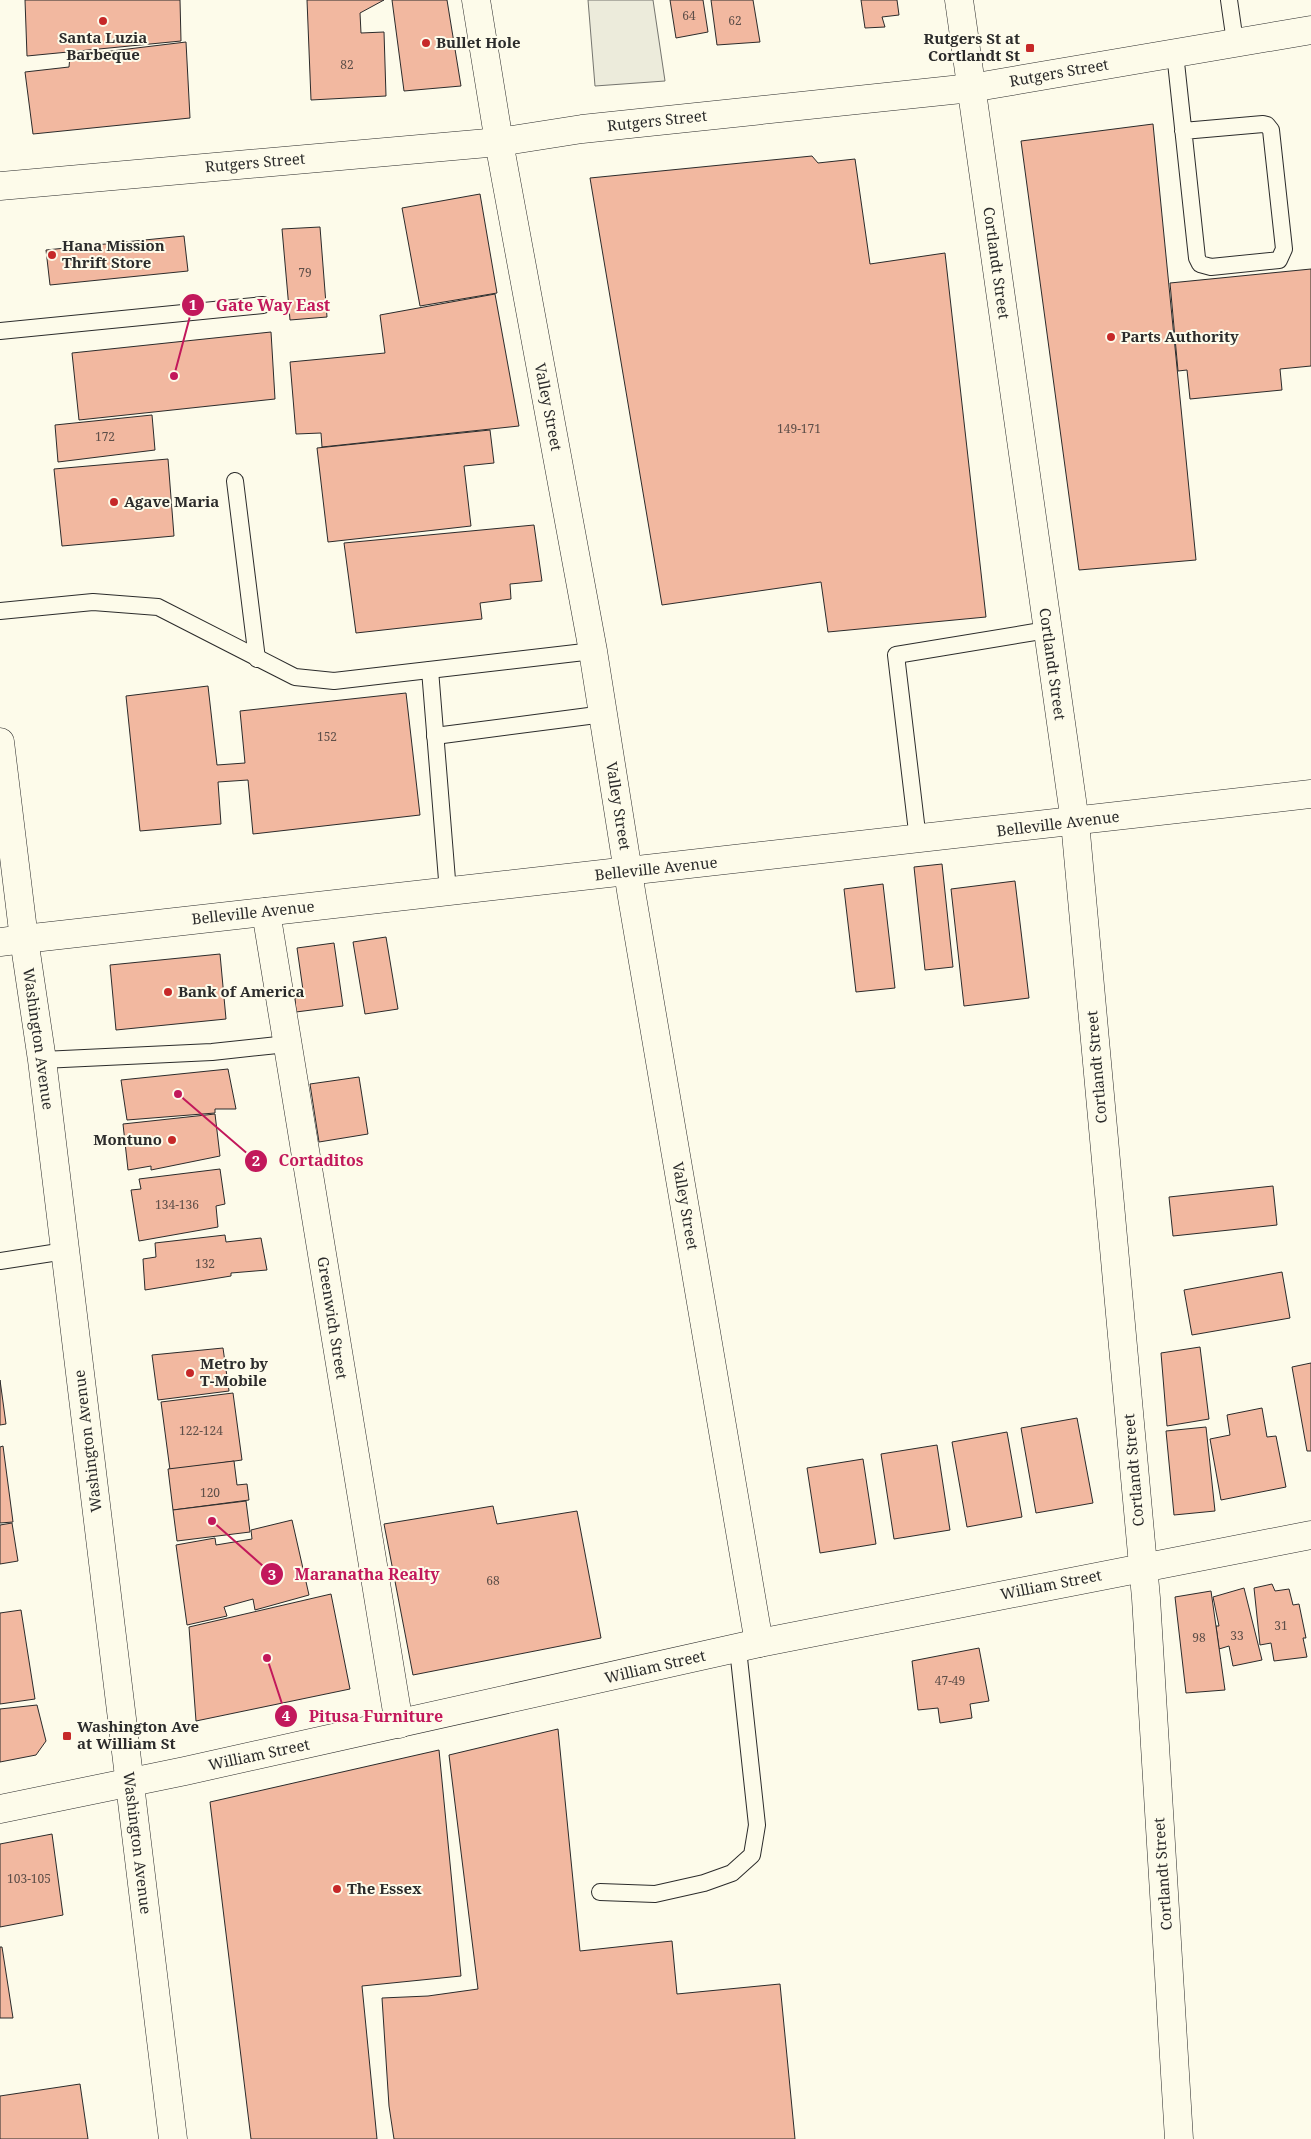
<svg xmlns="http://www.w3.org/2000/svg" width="1311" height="2139" viewBox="0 0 1311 2139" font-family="'Noto Serif',serif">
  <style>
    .green { fill: #ecebdb; stroke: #74746e }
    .building { fill: #f2b8a0; stroke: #2b2b2b }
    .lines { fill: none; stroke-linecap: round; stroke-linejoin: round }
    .service-casing { stroke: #2b2b2b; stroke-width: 18 }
    .minor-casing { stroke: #2b2b2b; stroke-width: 29 }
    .secondary-casing { stroke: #2b2b2b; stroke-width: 29 }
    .service { stroke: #fdfbea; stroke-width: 16 }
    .minor { stroke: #fdfbea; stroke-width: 28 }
    .secondary { stroke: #fdfbea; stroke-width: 28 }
    .poi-dot { fill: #c62828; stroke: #fdfbea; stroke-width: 2 }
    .labels { text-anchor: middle; stroke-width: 4; stroke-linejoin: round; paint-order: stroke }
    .number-label { font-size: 12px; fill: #5d4e48 }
    .poi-label { font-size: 15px; font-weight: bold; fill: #2b2b2b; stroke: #fdfbea; text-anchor: start }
    .street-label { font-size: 15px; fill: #2b2b2b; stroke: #fdfbea }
    .leader { fill: none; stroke: #c2185b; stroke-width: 2 }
    .callout-dot { fill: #c2185b; stroke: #fdfbea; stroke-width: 2 }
    .mark-label { font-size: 15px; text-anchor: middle; font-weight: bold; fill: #fff }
    .callout-label { font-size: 16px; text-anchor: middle; font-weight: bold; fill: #c2185b; stroke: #fdfbea; stroke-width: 4; stroke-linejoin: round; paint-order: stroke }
  </style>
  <rect width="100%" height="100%" fill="#fdfbea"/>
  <path class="green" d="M588,0H653L665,81L595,86Z"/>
  <g class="building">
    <path d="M25,0H180L181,41L27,56Z"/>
    <path d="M307,0H384L360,13L361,33L384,32L386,96L311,100Z"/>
    <path d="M392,0H447L461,86L404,91Z"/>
    <path d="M670,0H703L708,32L676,38Z"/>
    <path d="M711,0H753L760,42L717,45Z"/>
    <path d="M861,0H897L899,15L882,17L885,27L865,28Z"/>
    <path d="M186,42L190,118L33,134L25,72L69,67L70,56Z"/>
    <path d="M1153,124L1196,560L1079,570L1021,141Z"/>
    <path d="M812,156L818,163L855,159L870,264L945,253L986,617L828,632L821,582L662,605L590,178Z"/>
    <path d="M480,194L497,293L420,306L402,208Z"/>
    <path d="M320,227L327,317L290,320L282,229Z"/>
    <path d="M184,236L188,271L50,285L46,250Z"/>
    <path d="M1311,269V366L1280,369L1282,390L1190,399L1187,370L1178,371L1170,283Z"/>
    <path d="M495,294L519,426L322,447L321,433L296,434L290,362L385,353L380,315Z"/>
    <path d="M271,332L275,399L79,420L72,353Z"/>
    <path d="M152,415L155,450L58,462L55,425Z"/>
    <path d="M490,430L494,463L464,466L471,526L328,542L317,448Z"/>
    <path d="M168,459L174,536L62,546L54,469Z"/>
    <path d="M534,525L542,581L510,584L511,599L480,603L482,619L356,633L344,543Z"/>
    <path d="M208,686L217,765L245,763L240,711L406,693L420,815L253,834L248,780L218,782L221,824L140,831L126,696Z"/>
    <path d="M942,864L953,967L925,970L914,867Z"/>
    <path d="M1015,881L1029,998L964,1006L951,889Z"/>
    <path d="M883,884L895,988L856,992L844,889Z"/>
    <path d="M386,937L398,1009L365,1014L353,942Z"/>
    <path d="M334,943L343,1006L296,1012L295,998L304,997L297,948Z"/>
    <path d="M220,954L226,1019L116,1030L110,965Z"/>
    <path d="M228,1069L236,1109H215V1113L127,1120L121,1080Z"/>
    <path d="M359,1077L368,1134L319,1142L310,1084Z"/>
    <path d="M215,1114L220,1156L151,1170V1166L128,1170L123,1124Z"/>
    <path d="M220,1169L225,1204L216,1206L218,1227L139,1241L131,1190L141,1189L139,1179Z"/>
    <path d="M1273,1186L1277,1225L1173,1236L1169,1197Z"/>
    <path d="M225,1235L226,1242L261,1238L267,1270L231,1273V1276L145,1290L143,1259L156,1257L155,1243Z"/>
    <path d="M1282,1272L1290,1318L1192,1335L1184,1290Z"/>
    <path d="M1200,1347L1209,1419L1167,1426L1161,1353Z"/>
    <path d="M223,1348L229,1391L158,1400L152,1355Z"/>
    <path d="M1311,1363V1451H1307L1292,1367Z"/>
    <path d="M0,1380L6,1424L0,1425Z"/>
    <path d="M233,1393L242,1460L170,1470L161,1402Z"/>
    <path d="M1262,1408L1267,1437L1276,1436L1286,1487L1221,1500L1210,1439L1230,1435L1227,1415Z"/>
    <path d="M1077,1418L1093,1503L1036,1513L1021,1428Z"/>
    <path d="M1206,1427L1215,1511L1174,1515L1166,1431Z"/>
    <path d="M1007,1432L1022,1517L967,1527L952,1442Z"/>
    <path d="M937,1445L950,1530L894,1539L881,1454Z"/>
    <path d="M3,1446L13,1522L0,1523V1447Z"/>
    <path d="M863,1459L876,1544L820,1553L807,1468Z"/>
    <path d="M234,1461L237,1485L247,1484L249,1500L173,1510L168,1469Z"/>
    <path d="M246,1501L250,1532L177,1541L173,1510Z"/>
    <path d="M493,1506L497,1524L577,1511L601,1638L413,1675L384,1524Z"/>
    <path d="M292,1520L309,1595L255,1610L253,1599L224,1607L227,1616L187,1625L176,1545L215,1538L216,1545L252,1539L251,1530Z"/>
    <path d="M12,1523L18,1561L0,1564V1525Z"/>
    <path d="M1272,1584L1275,1591L1289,1589L1293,1605L1299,1604L1306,1638H1303L1307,1657L1274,1661L1271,1643L1260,1645L1254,1588Z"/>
    <path d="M1244,1588L1262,1660L1233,1666L1229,1646L1219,1649L1216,1626H1219L1213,1597Z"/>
    <path d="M1211,1591L1225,1690L1186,1693L1175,1597Z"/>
    <path d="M331,1594L350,1689L196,1721L189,1627Z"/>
    <path d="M21,1610L35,1699L0,1704V1613Z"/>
    <path d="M979,1648L989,1701L970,1704L972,1718L940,1723L938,1708L918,1710L912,1661Z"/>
    <path d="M37,1705L46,1741L36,1755L0,1762V1709Z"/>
    <path d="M558,1729L580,1951L672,1941L677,1994L780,1984L795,2139H394L389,2106L382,1998L428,1996L478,1989L449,1755Z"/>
    <path d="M439,1750L461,1976L362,1986L377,2139H251L210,1802Z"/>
    <path d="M52,1834L63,1915L0,1927V1844Z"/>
    <path d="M0,1947H2L13,2018H0Z"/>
    <path d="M80,2084L88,2139H0V2096Z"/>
  </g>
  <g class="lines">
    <g class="service-casing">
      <g id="service">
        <path d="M1229,0L1235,42"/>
        <path d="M1175,53L1197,258L1200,264L1211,267L1279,260L1284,249L1271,130L1267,125L1263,124L1183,131"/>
        <path d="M0,331L263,305"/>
        <path d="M235,481L257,659"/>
        <path d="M0,611L93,602L158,607L295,677L334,681L593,651"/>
        <path d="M430,670L448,892"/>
        <path d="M435,736L604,714"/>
        <path d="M918,840L896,655L1047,630"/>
        <path d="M42,1060L212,1052L287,1044"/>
        <path d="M0,1261L65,1251"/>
        <path d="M600,1892L655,1894L704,1883L732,1873L752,1855L757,1825L738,1649"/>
      </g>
    </g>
    <g class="minor-casing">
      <g id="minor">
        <path d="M476,0L499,142L593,651L632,897L759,1643"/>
        <path d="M959,0L1075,822L1146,1598L1179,2139"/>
        <path d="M266,912L399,1724"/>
        <path d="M24,939L1311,794"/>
        <path d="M0,1809L185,1771L759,1643L1311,1535"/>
      </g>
    </g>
    <g class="secondary-casing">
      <g id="secondary">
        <path d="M0,186L499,142L582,129L971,88L1311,30"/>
        <path d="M0,742L24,939L42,1060L173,2139"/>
        <path d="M0,942L24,939"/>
      </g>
    </g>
    <use href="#service" class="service"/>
    <use href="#minor" class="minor"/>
    <use href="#secondary" class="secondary"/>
  </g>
  <g class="poi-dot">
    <circle cx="103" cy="21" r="5"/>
    <circle cx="426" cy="43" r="5"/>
    <rect x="1025" y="43" width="10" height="10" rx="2.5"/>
    <circle cx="52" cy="255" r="5"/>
    <circle cx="1111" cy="337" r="5"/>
    <circle cx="114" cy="502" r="5"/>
    <circle cx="168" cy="992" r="5"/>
    <circle cx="172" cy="1140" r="5"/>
    <circle cx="190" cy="1373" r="5"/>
    <rect x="62" y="1731" width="10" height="10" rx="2.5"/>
    <circle cx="337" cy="1889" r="5"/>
  </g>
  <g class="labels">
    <g class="number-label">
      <text x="689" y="20">64</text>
      <text x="735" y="25">62</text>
      <text x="347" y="69">82</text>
      <text x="305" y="277">79</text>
      <text x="799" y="433">149-171</text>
      <text x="105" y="441">172</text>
      <text x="327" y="741">152</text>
      <text x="177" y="1209">134-136</text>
      <text x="205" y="1268">132</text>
      <text x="201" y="1435">122-124</text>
      <text x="210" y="1497">120</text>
      <text x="493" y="1585">68</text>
      <text x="1281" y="1630">31</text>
      <text x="1237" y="1640">33</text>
      <text x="1199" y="1642">98</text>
      <text x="950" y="1685">47-49</text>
      <text x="29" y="1883">103-105</text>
    </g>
    <g class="poi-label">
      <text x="103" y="43" text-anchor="middle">Santa Luzia<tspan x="103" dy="17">Barbeque</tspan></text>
      <text x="1020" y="44" text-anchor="end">Rutgers St at<tspan x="1020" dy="17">Cortlandt St</tspan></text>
      <text x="436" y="48">Bullet Hole</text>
      <text x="62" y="251">Hana Mission<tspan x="62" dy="17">Thrift Store</tspan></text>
      <text x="1121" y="342">Parts Authority</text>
      <text x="124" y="507">Agave Maria</text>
      <text x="178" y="997">Bank of America</text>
      <text x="162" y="1145" text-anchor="end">Montuno</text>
      <text x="200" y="1369">Metro by<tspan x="200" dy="17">T-Mobile</tspan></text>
      <text x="77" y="1732">Washington Ave<tspan x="77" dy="17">at William St</tspan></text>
      <text x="347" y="1894">The Essex</text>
    </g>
    <g class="street-label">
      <text transform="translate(1059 73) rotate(-10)" y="5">Rutgers Street</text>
      <text transform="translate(657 121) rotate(-6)" y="5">Rutgers Street</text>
      <text transform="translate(255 163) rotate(-5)" y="5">Rutgers Street</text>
      <text transform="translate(996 263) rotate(82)" y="5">Cortlandt Street</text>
      <text transform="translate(548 407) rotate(79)" y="5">Valley Street</text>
      <text transform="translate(1052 664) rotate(82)" y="5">Cortlandt Street</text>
      <text transform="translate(618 806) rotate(81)" y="5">Valley Street</text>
      <text transform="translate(1058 824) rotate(-7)" y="5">Belleville Avenue</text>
      <text transform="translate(656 869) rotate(-6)" y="5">Belleville Avenue</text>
      <text transform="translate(253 913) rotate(-6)" y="5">Belleville Avenue</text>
      <text transform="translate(38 1039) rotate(82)" y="5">Washington Avenue</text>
      <text transform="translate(1097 1067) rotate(-95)" y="5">Cortlandt Street</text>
      <text transform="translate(685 1206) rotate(80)" y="5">Valley Street</text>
      <text transform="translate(332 1318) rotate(81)" y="5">Greenwich Street</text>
      <text transform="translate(88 1441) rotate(-97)" y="5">Washington Avenue</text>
      <text transform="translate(1134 1470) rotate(-95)" y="5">Cortlandt Street</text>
      <text transform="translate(1051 1585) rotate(-11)" y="5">William Street</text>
      <text transform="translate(655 1667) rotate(-13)" y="5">William Street</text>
      <text transform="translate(259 1755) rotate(-12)" y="5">William Street</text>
      <text transform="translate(137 1843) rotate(83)" y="5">Washington Avenue</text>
      <text transform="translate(1163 1874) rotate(-94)" y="5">Cortlandt Street</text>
    </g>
  </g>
  <path class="leader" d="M174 376L193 305M178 1094L256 1161M212 1521L272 1574M267 1658L286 1716"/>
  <g class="callout-dot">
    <circle cx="174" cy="376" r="5"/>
    <circle cx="178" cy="1094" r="5"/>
    <circle cx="212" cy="1521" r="5"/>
    <circle cx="267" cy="1658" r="5"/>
    <circle cx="193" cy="305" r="12"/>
    <circle cx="256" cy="1161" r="12"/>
    <circle cx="272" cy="1574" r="12"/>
    <circle cx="286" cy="1716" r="12"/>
  </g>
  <g class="mark-label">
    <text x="193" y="310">1</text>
    <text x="256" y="1166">2</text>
    <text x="272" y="1580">3</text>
    <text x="286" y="1721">4</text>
  </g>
  <g class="callout-label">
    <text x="273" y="311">Gate Way East</text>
    <text x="321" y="1166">Cortaditos</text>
    <text x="367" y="1580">Maranatha Realty</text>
    <text x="376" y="1722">Pitusa Furniture</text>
  </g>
</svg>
